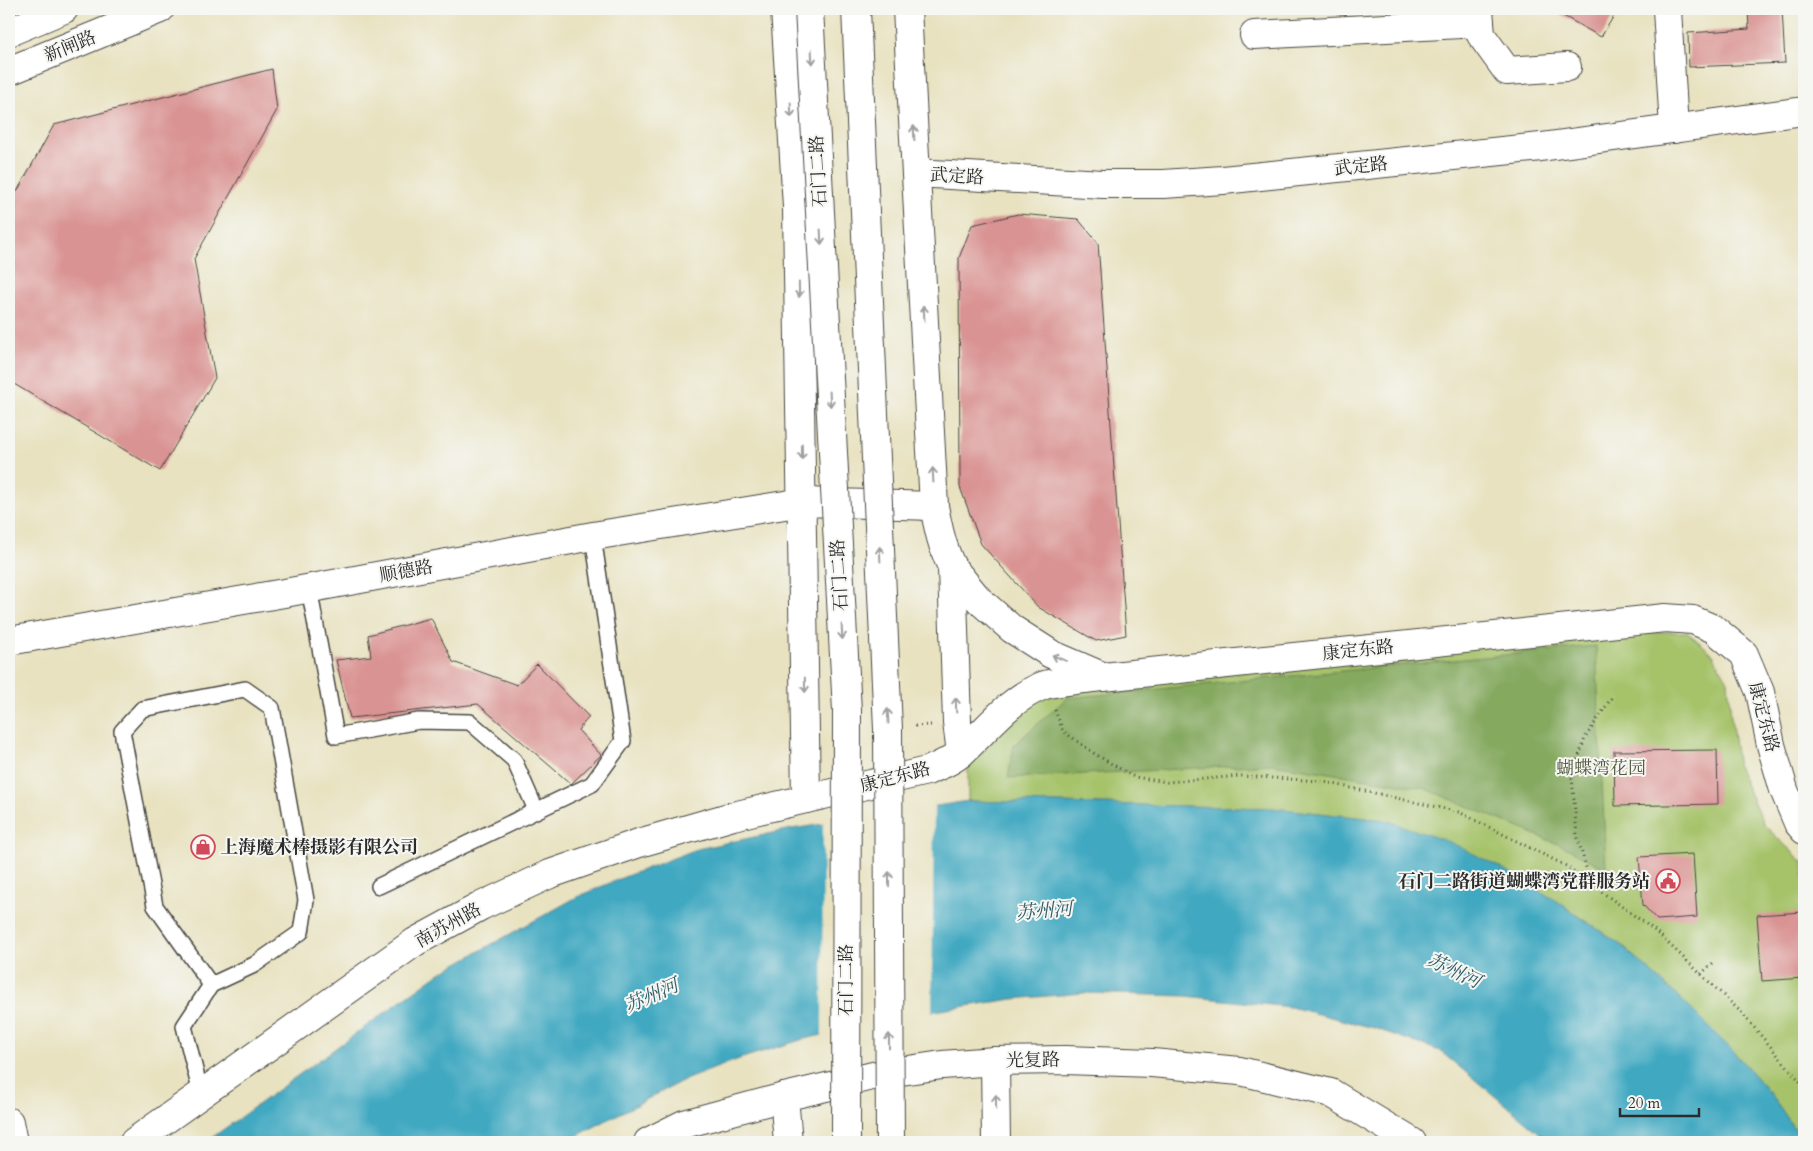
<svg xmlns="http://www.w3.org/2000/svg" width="1813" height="1151" viewBox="0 0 1813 1151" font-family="Cardo,'Noto Serif SC',serif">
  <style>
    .green { fill: #a6c36a; stroke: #68774a }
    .forest { fill: #84a95e; stroke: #586a44 }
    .water { fill: #40a8c1; stroke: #366a76 }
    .pier { fill: #e8e2c0 }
    .building { fill: #d99392 }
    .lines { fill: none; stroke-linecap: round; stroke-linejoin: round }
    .service-casing { stroke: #474641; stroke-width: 18 }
    .minor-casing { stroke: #474641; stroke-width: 30 }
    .secondary-casing { stroke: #474641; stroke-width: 30 }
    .path { stroke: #474641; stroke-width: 3; stroke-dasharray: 1 4; stroke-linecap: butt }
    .service { stroke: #fff; stroke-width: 15 }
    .minor { stroke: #fff; stroke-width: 28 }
    .secondary { stroke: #fff; stroke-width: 28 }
    .secondary-bridge-casing { stroke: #474641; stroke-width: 30; stroke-linecap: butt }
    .secondary-bridge { stroke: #fff; stroke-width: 28 }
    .oneway { stroke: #a0a0a0 }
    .labels { text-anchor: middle; stroke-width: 4; stroke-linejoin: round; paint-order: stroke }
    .street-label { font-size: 18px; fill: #2b2b2b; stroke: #f6f6f2 }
    .park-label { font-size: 18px; fill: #50593e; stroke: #f6f6f2 }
    .poi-label { font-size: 18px; font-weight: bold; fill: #2b2b2b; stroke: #f6f6f2; text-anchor: start }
    .water-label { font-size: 19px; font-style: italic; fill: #335d67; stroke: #f6f6f2 }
  </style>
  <rect width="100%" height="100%" fill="#f6f6f2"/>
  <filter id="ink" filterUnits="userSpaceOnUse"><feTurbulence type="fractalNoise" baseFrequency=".02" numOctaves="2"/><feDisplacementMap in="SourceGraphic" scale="10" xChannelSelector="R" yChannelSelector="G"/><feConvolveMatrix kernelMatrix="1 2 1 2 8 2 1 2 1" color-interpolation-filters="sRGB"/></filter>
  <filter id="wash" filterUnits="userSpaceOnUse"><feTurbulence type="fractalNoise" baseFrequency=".0096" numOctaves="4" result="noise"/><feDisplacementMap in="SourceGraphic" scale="20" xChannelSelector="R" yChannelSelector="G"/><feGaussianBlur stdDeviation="1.12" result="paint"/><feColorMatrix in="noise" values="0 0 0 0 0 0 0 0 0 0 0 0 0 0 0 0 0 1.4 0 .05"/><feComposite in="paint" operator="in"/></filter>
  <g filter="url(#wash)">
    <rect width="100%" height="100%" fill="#e8e2c0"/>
    <path class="green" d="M1595,632H1687L1712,653L1728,681L1731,718L1738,768L1764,825L1804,863V1142L1772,1096L1731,1049L1684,1002L1621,945L1561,904L1509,872L1385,820L1271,808L968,801V769L972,757L1004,721L1044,695Z"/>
    <path class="forest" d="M1596,646L1606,869L1567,848L1424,788L1273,764L1008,778L1014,745L1067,698Z"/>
    <path class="water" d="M968,801L1271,808L1385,820L1452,843L1509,872L1561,904L1621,945L1684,1002L1731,1049L1772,1096L1804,1142H1548L1537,1131L1440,1051L1374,1028L1290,1007L1185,996L1083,993L1013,999L934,1011L804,1039L739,1059L682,1081L565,1142H206L438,974L577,897L624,877L697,849L792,829Z"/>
    <path class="pier" d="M934,804L932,1014L822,1038L823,822Z"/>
    <g id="blocks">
      <g class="building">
        <path d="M1551,9H1618L1601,37Z"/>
        <path d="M1748,9H1782L1785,63L1689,67L1688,33L1749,29Z"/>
        <path d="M272,69L277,110L194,259L215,378L160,471L9,381V206L54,125Z"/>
        <path d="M1018,214L1078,219L1098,243L1126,635L1096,641L1038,607L981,544L960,487L959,258L972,225Z"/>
        <path d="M431,618L453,662L517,685L537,664L589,717L578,730L601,755L571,784L478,704L350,718L336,660L371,656L368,635Z"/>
        <path d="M1717,750L1718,804L1615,806L1614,751Z"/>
        <path d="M1693,854L1697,917L1657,920L1643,905L1639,857Z"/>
        <path d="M1804,912V978L1762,981L1757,915Z"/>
      </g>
    </g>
  </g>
  <g filter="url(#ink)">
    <use href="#blocks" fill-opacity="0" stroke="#474641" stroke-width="1"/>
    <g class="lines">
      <g class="service-casing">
        <g id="service">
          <path d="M309,588L336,736L419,721L470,722L514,760L536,810"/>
          <path d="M379,886L592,784L623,741L593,536"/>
          <path d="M201,1094L184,1026L211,985L254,965L301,932L306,900L272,708L245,689L142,709L122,731L155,906L211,985"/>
        </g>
      </g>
      <g class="minor-casing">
        <g id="minor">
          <path d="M785,9L797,207L806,799"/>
          <path d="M907,9L934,506C938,527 942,547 952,567L957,722L961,753"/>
          <path d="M1479,9L1481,35L1507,71L1567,67"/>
          <path d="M1667,9L1674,129"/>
          <path d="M1254,35L1480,23"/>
          <path d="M916,173L1103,184H1163L1223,180L1541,147L1804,111"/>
          <path d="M952,567L979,600L1012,629L1051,654L1102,676"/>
          <path d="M9,641L290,592L593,536L803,502L934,506"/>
          <path d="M995,1061L996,1142"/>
          <path d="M784,1097L788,1142"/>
          <path d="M9,1122L13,1142"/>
          <path d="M134,1142L415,942L481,906L550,874L639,843L733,816L927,771C939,766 952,761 962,752C988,729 1008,700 1042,686C1054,681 1089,679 1103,677L1665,618L1693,620L1714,629L1744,654L1760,692L1771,745L1784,790L1798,823L1804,830"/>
          <path d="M648,1142L684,1124L784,1097L881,1074L942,1065L995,1061L1065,1060L1152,1063L1240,1071L1331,1093L1412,1142"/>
        </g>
      </g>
      <g class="secondary-casing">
        <g id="secondary">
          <path d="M9,32L64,9"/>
          <path d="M9,71L160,9"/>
        </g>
      </g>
      <g class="path">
        <path d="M1055,710L1063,731L1095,754L1134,777L1167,782L1241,776L1320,781L1459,812L1566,866L1653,929L1741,1012L1804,1086"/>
        <path d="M915,726L931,725"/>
        <path d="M1590,882L1577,835L1572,777L1585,738L1612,697"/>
        <path d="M1701,974L1713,963"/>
      </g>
      <use href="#service" class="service"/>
      <use href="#minor" class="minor"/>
      <use href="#secondary" class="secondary"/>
      <g class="secondary-bridge-casing">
        <g id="secondary-bridge">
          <path d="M809,9L847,711L846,1142"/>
          <path d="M856,9L888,729L890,1142"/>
        </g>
      </g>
      <use href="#secondary-bridge" class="secondary-bridge"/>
    </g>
    <defs><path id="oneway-shaft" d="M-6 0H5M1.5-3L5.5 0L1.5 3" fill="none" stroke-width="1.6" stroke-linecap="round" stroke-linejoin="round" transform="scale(1.25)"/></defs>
    <g class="oneway">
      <use href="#oneway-shaft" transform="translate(812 57) rotate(87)"/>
      <use href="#oneway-shaft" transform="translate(791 110) rotate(87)"/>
      <use href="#oneway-shaft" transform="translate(914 133) rotate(-93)"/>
      <use href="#oneway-shaft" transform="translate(821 237) rotate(87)"/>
      <use href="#oneway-shaft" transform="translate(799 290) rotate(89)"/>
      <use href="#oneway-shaft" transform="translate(924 313) rotate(-93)"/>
      <use href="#oneway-shaft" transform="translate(830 399) rotate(87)"/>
      <use href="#oneway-shaft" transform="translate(802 452) rotate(89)"/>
      <use href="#oneway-shaft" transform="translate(933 475) rotate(-93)"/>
      <use href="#oneway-shaft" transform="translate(880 554) rotate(-93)"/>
      <use href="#oneway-shaft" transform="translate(842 632) rotate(87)"/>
      <use href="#oneway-shaft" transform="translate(1059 658) rotate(-157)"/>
      <use href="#oneway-shaft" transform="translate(805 685) rotate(89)"/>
      <use href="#oneway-shaft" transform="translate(956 705) rotate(-92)"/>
      <use href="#oneway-shaft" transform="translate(888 716) rotate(-93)"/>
      <use href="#oneway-shaft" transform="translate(889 879) rotate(-90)"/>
      <use href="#oneway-shaft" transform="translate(889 1041) rotate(-90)"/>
      <use href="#oneway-shaft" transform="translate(996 1102) rotate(-91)"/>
    </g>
  </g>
  <defs>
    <g id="shop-ring" transform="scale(1.25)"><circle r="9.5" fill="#f6f6f2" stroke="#d1495b" stroke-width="1.5"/><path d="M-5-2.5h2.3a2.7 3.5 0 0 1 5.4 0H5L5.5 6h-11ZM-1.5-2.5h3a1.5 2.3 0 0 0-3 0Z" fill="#d1495b"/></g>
    <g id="civic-ring" transform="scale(1.25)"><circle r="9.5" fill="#f6f6f2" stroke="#d1495b" stroke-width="1.5"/><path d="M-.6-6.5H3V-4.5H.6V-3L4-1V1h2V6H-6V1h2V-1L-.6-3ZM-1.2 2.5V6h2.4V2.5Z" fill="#d1495b"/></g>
  </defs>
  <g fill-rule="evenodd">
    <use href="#shop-ring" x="203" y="847"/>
    <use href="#civic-ring" x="1668" y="881"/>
  </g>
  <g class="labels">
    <g class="street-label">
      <text transform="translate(70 46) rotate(-22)" y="6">新闸路</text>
      <text transform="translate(1361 166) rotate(-6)" y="6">武定路</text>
      <text transform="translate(818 171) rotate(-93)" y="6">石门二路</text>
      <text transform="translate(957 176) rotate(3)" y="6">武定路</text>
      <text transform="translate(406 571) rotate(-10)" y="6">顺德路</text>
      <text transform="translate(839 575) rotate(-93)" y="6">石门二路</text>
      <text transform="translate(1358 650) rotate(-6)" y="6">康定东路</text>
      <text transform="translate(1764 717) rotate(75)" y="6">康定东路</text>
      <text transform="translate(895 777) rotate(-15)" y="6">康定东路</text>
      <text transform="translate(448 925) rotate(-29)" y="6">南苏州路</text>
      <text transform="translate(846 980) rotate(-90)" y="6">石门二路</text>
      <text transform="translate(1033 1060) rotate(-1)" y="6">光复路</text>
    </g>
    <g class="park-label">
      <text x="1601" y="774">蝴蝶湾花园</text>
    </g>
    <g class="poi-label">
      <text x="220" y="853">上海魔术棒摄影有限公司</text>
      <text x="1650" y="887" text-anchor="end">石门二路街道蝴蝶湾党群服务站</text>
    </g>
    <g class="water-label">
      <text transform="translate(1044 910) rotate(-5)" y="7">苏州河</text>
      <text transform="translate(1454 970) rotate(25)" y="7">苏州河</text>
      <text transform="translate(651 995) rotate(-24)" y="7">苏州河</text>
    </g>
  </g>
  <rect width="1813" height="1151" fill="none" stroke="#f6f6f2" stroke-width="30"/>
  <path d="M1620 1108v8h79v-8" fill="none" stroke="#2b2b2b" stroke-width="2.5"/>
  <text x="1628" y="1108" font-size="15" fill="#2b2b2b" stroke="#f6f6f2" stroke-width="4" paint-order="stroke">20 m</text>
</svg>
